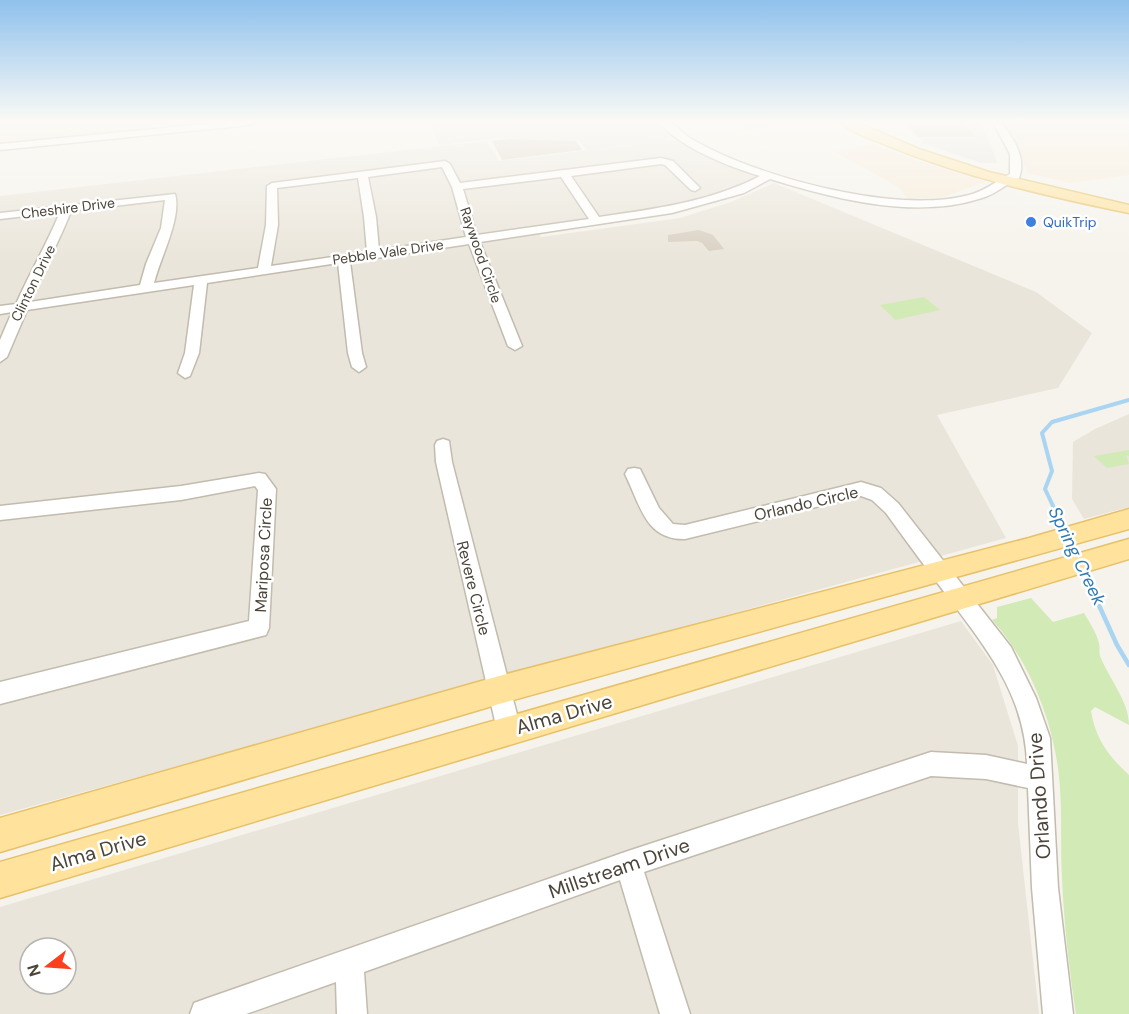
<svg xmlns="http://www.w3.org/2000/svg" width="1129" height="1014" viewBox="0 0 1129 1014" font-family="'DM Sans',sans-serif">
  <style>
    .residential { fill: #eae5da; fill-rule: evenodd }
    .commercial { fill: #f7ead8 }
    .green { fill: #d2eab5 }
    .parking { fill: #e5e3e0 }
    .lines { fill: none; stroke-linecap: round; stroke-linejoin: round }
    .stream-far1 { stroke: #a9d4f2; stroke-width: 4 }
    .stream { stroke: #a9d4f2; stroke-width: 4.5 }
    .building { fill: #d8cfc1 }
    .minor-casing { stroke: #c2bbae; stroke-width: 3 }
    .major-casing { stroke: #e6c16a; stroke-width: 3 }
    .minor { fill: #fff; fill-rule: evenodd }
    .major { fill: #ffe39c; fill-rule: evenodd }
    .shop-dot { fill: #3f7fe0; stroke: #fff; stroke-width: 2 }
    .labels { text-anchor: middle; stroke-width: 5; stroke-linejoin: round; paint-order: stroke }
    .far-street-label { font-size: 14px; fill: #4b4439; stroke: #fff }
    .far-shop-label { font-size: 14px; fill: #366cbe; stroke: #fff; text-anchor: start }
    .street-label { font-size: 16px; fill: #4b4439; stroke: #fff }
    .water-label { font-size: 18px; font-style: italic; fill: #2e7ab2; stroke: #fff }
    .near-street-label { font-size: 20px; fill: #4b4439; stroke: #fff }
  </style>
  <rect width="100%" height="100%" fill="#f6f3ec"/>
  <g class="residential">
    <path d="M681,139L758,174L756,178L730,191L673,206L536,228L541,237L680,218L731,202L774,183L1036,292L1092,333L1058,388L937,415L1006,538L0,815V196L487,141L499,161Z"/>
    <path d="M1129,414V507L1084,519L1072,499L1073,442L1095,429Z"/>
    <path d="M961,621L993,665L1018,746V823L1039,1014H0V907ZM30,948H66V984H30Z"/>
  </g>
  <g class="commercial">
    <path d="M0,122H230L0,144Z"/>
    <path d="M731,122H816L743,131Z"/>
    <path d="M999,122H1129V175L1070,183L1028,173L1009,131Z"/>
    <path d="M872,144L919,161L985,182L943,197L909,199L897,186L835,152Z"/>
  </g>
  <g class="green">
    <path d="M924,297L940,310L895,320L880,305Z"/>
    <path d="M1129,450V456L1126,455L1129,464L1107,468L1094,456Z"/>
    <path d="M1031,598L1053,622L1084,613C1090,623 1096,632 1099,643C1100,648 1099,651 1100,656C1109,679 1129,701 1129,725L1095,707L1091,711C1095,738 1109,757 1129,775V1014H1076C1069,969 1064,923 1062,878C1060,841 1063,804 1058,768C1051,716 1028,659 992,620L997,618V607Z"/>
  </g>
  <g class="parking">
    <path d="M430,122H655L670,136L664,141L587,150L579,141L496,138L439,145Z"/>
    <path d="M960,122H979L990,143L997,163H981L921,143L924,138H977Z"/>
  </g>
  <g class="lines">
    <path class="stream-far1" d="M1064,529L1045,489L1052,471L1042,433L1052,422L1129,400"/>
    <g class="stream">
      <path d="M1063,528L1065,532"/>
      <path d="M1069,541L1077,559"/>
      <path d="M1082,568L1117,645L1129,665"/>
    </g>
  </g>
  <g class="building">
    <path d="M904,122H960L976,137H918Z"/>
    <path d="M509,139L576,141L582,150L502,160L492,141Z"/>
    <path d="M699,230L713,235L724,249L709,251L702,243L697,241L668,242V235Z"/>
  </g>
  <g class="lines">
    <g class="minor-casing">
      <g id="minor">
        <path d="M226,122H255L250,125L0,150V144Z"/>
        <path d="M659,122C662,122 665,121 668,122C676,124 683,134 690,138C700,144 712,150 723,155C787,183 900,213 969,195C985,191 996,181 1010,174V154L993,122H1001C1013,138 1027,158 1019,178C1006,184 996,194 982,198C915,220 835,199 770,179L744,193L672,213L480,242L522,346L515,350L508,346L469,244L350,262L362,353L366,367L359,372L352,367L348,353L338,263L207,283L199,353L190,376L185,378L178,373L185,353L194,285L27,310L7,357L0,362V340L12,312L0,314V306L16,304C30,272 47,244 60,212L0,219V213L175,194C182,218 160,258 154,283L258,268L266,225L267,186L272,183L445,161L450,164L460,183L661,158L673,161L700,188L695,191L691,190L665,165L661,164L571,176L599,217C654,209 710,202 760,176C729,167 679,147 659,122ZM442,167L452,187L466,237L379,250L376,217L368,177ZM561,177L589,219L477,235L463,189ZM358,178L364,217L367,252L271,266L278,225L277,188ZM165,200L161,228L146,264L140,285L30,302C43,271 59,242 71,211Z"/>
        <path d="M443,439L449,441L452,462L521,730L517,738L509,742L501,738L497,730L436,462L435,445L437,441Z"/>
        <path d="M634,468L640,469L659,508L673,524L685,525L861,482L881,488L898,503L1011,647L1036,698L1050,738L1058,888L1073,1014H1043L1032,888L1028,788L986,779L931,776L644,872L690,1014H660L620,880L364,972L367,1014H337L336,982L246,1014H190L194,1003L205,999L628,851L931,752L986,755L1027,764C1025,697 989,652 951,601C929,572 907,542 886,513L872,500L861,496L685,539C645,540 640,504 625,474L628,469Z"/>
        <path d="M259,473L265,474L276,489L269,628L266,635L0,704V682L249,621L258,490L255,486L181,500L0,520V506L181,486Z"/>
      </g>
    </g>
    <g class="major-casing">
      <g id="major">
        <path d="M841,122H856L919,149L989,172L1129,205V213C1046,196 964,177 886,145C872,139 851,133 841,122Z"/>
        <path d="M1129,509V529L499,704L0,852V818L499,676L1029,538Z"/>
        <path d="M1129,539V559L0,898V862Z"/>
      </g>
    </g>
    <use href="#minor" class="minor"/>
    <use href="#major" class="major"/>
  </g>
  <linearGradient id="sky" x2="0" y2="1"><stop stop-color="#8fc1ec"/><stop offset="0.46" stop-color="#fbfaf6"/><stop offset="1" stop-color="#fbfaf6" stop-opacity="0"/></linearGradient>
  <rect width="1129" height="264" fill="url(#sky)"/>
  <circle class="shop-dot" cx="1031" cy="222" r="6"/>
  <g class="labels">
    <g class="far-street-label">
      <text transform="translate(68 208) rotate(-7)" y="5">Cheshire Drive</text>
      <text transform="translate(388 252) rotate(-8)" y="5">Pebble Vale Drive</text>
      <text transform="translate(481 255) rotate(71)" y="5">Raywood Circle</text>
      <text transform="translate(33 283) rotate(-64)" y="5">Clinton Drive</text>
    </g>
    <g class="far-shop-label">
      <text x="1043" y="227">QuikTrip</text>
    </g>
    <g class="street-label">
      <text transform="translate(806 503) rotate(-13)" y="6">Orlando Circle</text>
      <text transform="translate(263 555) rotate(-87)" y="6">Mariposa Circle</text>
      <text transform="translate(474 588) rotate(76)" y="6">Revere Circle</text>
    </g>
    <g class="water-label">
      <text transform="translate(1077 556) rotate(64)" y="6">Spring Creek</text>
    </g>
    <g class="near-street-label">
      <text transform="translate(564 714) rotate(-16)" y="7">Alma Drive</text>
      <text transform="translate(1039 796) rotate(-94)" y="7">Orlando Drive</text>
      <text transform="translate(98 851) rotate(-16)" y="7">Alma Drive</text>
      <text transform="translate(619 868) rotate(-19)" y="7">Millstream Drive</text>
    </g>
  </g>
  <g transform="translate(48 966) rotate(253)"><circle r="28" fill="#ffffff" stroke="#b7b4b0" stroke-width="1.5"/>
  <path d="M0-4.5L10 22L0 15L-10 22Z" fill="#fc3f1d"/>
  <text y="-9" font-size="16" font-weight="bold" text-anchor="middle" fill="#4b4439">N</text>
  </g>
</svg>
